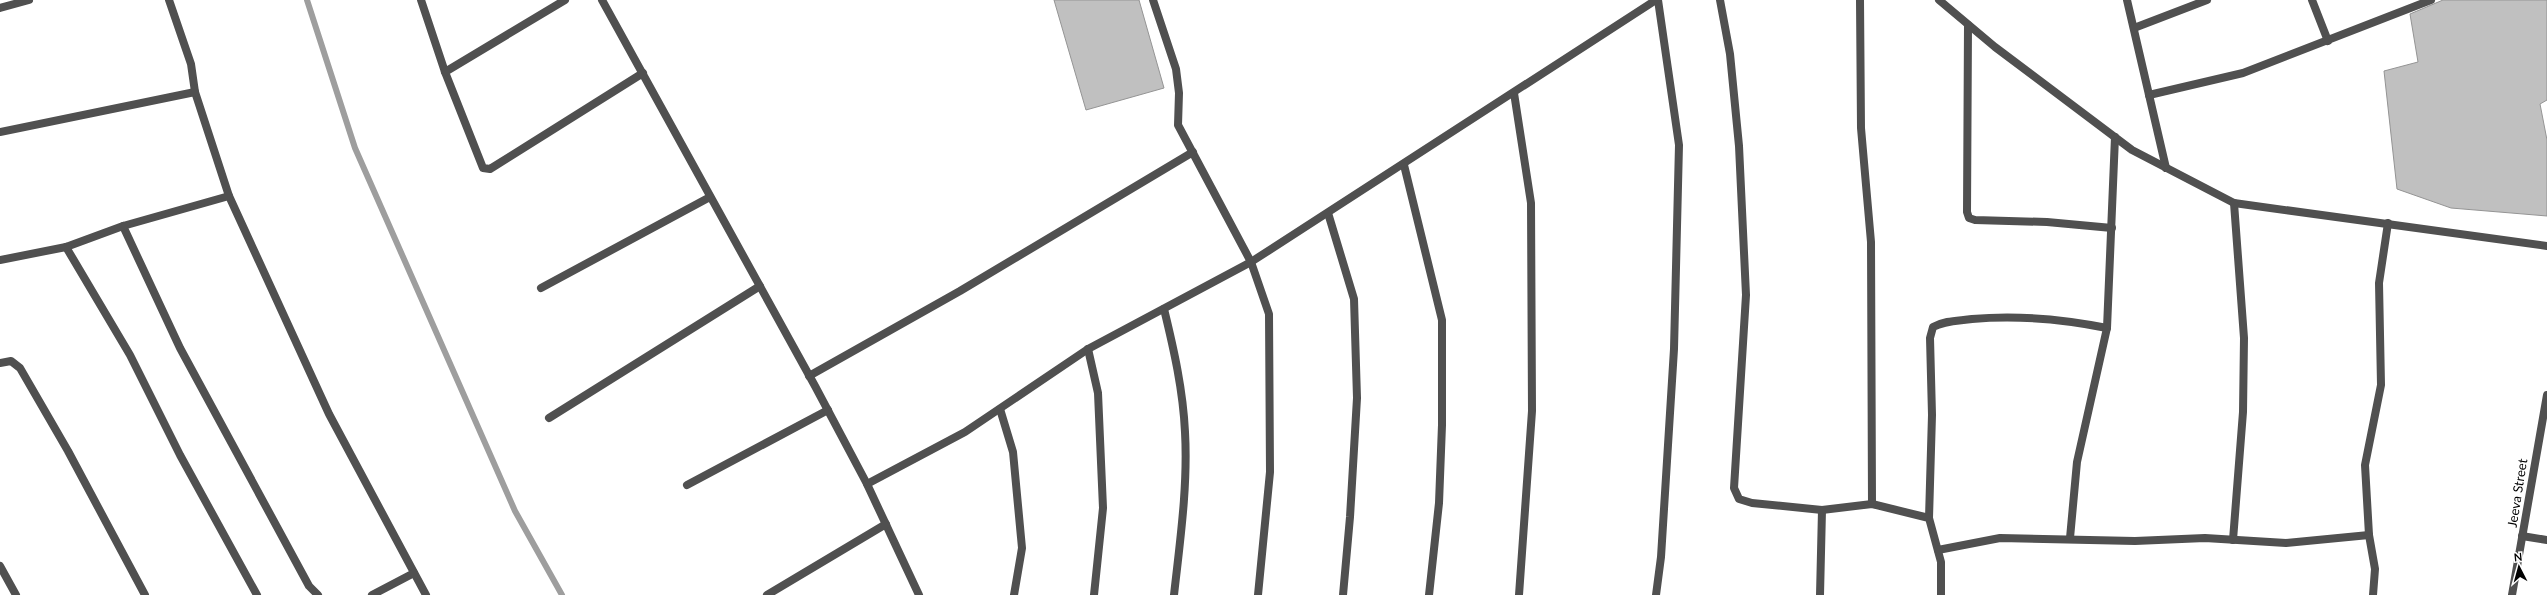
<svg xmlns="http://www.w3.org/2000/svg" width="2547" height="595" viewBox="0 0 2547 595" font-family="Lato,sans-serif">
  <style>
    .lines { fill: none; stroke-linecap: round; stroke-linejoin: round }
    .stream { stroke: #9e9e9e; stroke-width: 6 }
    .building { fill: #c0c0c0; stroke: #949494 }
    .minor { stroke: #505050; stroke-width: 8 }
    .labels { text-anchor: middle; stroke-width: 4; stroke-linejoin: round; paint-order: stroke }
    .street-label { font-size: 13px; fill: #000; stroke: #fff }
  </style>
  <rect width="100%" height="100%" fill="#fff"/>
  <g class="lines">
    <path class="stream" d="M307,0L355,148L515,511L562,595"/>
  </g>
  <g class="building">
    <path d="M1054,0H1139L1164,88L1086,110Z"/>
    <path d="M2443,0H2547V100L2540,104L2547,140V216L2451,208L2397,189L2384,71L2418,62L2410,14Z"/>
  </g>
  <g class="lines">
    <g class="minor">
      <path d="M169,0L191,64L195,92L229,196L329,414L426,595"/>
      <path d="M421,0L445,72L483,168L490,169L643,73"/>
      <path d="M602,0L815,386L867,484L919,595"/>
      <path d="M1153,0L1176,69L1179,93L1178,125L1251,262L1269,314L1270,472L1258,595"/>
      <path d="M1720,0L1730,54L1739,146L1746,295L1734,488L1739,499L1752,503L1822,510L1872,504L1929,518L1941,562V595"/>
      <path d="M1860,0L1861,128L1871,242L1872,504"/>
      <path d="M1939,0L1995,47L2132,150L2234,203L2547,246"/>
      <path d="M2127,0L2166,168"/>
      <path d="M2312,0L2328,41"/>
      <path d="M0,8L29,0"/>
      <path d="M1968,25L1967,212L1969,218L1975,220L2047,222L2112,228"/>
      <path d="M2134,28L2207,0"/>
      <path d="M445,72L565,0"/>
      <path d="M1514,93L1531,203L1532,411L1519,595"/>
      <path d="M2149,95L2243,73L2431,0"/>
      <path d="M0,132L195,92"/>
      <path d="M1404,165L1442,320V425L1439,503L1429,595"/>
      <path d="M1328,213L1354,299L1357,398L1350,517L1343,595"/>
      <path d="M123,226L180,348L309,586L318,595"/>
      <path d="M66,247L130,355L180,455L257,595"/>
      <path d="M0,260L66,247L123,226L229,196"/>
      <path d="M541,288L710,197"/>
      <path d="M1164,309C1174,350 1183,390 1185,432C1188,486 1180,541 1174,595"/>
      <path d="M1088,349L1098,393L1103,508L1094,595"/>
      <path d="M0,363L11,361L20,368L68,451L145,595"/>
      <path d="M809,376L960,291L1193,152"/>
      <path d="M1000,409L1013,452L1022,548L1014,595"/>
      <path d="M549,418L760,286"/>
      <path d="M867,484L965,432L1088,349L1251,262L1656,0"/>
      <path d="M687,485L828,410"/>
      <path d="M1929,518L1932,415L1930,338L1933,327C1946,320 1959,321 1972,319C2018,315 2062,319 2107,328"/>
      <path d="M2522,536L2547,540"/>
      <path d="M2070,538L2077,462L2107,328L2115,137"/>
      <path d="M2233,540L2243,412L2244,338L2234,203"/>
      <path d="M1938,550L2000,538L2135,541L2205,538L2286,543L2369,535"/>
      <path d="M0,566L16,595"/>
      <path d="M372,595L414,573"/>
      <path d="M767,595L886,524"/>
      <path d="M1656,595L1661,557L1674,349L1679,145L1658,0"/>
      <path d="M1820,595L1822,510"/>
      <path d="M2373,595L2375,569L2369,535L2365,465L2381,385L2379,283L2388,223"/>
      <path d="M2512,595L2547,395"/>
    </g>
  </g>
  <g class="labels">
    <g class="street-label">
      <text transform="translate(2517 493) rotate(-81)" y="5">Jeeva Street</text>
    </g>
  </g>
  <g transform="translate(2519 567) rotate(354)" stroke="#ffffff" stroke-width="3" paint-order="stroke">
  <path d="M0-3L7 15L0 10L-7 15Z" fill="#000000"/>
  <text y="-6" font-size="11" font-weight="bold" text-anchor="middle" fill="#000000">N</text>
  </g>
</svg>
